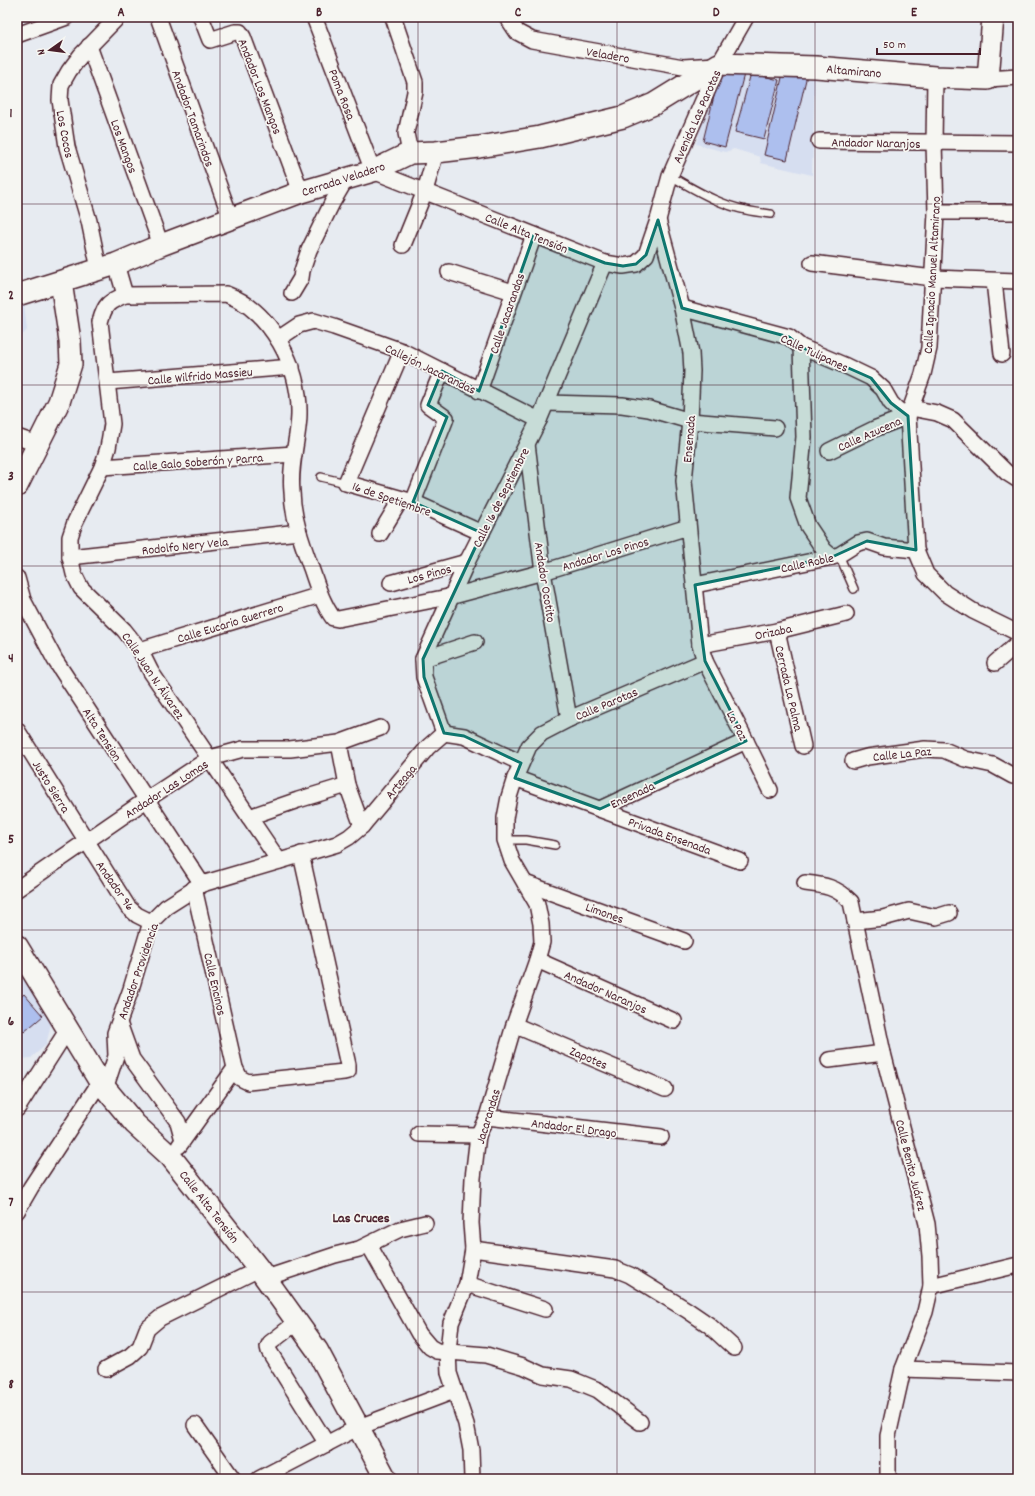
<svg xmlns="http://www.w3.org/2000/svg" width="1035" height="1496" viewBox="0 0 1035 1496" font-family="Dekko,sans-serif">
  <style>
    .built { fill: #d6def0 }
    .building { fill: #adbfee; stroke: #4a1f2b }
    .lines { fill: none; stroke-linecap: round; stroke-linejoin: round }
    .lane-casing { stroke: #4a1f2b; stroke-width: 10 }
    .street-casing { stroke: #4a1f2b; stroke-width: 18 }
    .secondary-casing { stroke: #4a1f2b; stroke-width: 24 }
    .lane { stroke: #f6f6f2; stroke-width: 7 }
    .street { stroke: #f6f6f2; stroke-width: 15 }
    .secondary { stroke: #f6f6f2; stroke-width: 21 }
    .marked { fill: #0f766e; fill-opacity: 0.2; stroke: #0f766e; stroke-width: 3; stroke-linejoin: round }
    .grid { fill: none; stroke: #4a1f2b; stroke-width: 1; stroke-opacity: 0.55 }
    .labels { text-anchor: middle; stroke-width: 3.5; stroke-linejoin: round; paint-order: stroke }
    .street-label { font-size: 13px; fill: #4a1f2b; stroke: #f6f6f2 }
    .neighbourhood-label { font-size: 14px; font-weight: bold; fill: #4a1f2b; stroke: #f6f6f2 }
    .neatline { fill: none; stroke: #4a1f2b; stroke-width: 1.5 }
    .grid-label { font-size: 13px; text-anchor: middle; font-weight: bold; fill: #4a1f2b }
  </style>
  <rect width="100%" height="100%" fill="#e7ebf1"/>
  <filter id="ink" filterUnits="userSpaceOnUse"><feTurbulence type="fractalNoise" baseFrequency=".025" numOctaves="2"/><feDisplacementMap in="SourceGraphic" scale="8" xChannelSelector="R" yChannelSelector="G"/><feConvolveMatrix kernelMatrix="1 2 1 2 8 2 1 2 1" color-interpolation-filters="sRGB"/></filter>
  <g filter="url(#ink)">
    <g class="built">
      <path d="M720,67L815,72L812,175L761,163L760,157L734,149L725,152L696,144Z"/>
      <path d="M24,304L27,330L17,341V307Z"/>
      <path d="M17,968L51,1024L46,1045L31,1058L21,1059L17,1058Z"/>
    </g>
    <g class="building">
      <path d="M721,68L744,74L725,147L703,141Z"/>
      <path d="M784,69L807,75L787,160L764,155Z"/>
      <path d="M751,73L779,80L764,139L735,132Z"/>
      <path d="M24,994L43,1016L24,1032L17,1024V1000Z"/>
    </g>
    <g class="lines">
      <g class="lane-casing">
        <g id="lane">
          <path d="M670,176C694,189 719,205 746,210C754,212 763,213 771,214"/>
          <path d="M321,477L346,483"/>
          <path d="M839,555L854,589"/>
          <path d="M505,840H526L555,845"/>
        </g>
      </g>
      <g class="street-casing">
        <g id="street">
          <path d="M158,17L231,219"/>
          <path d="M201,17L210,40L235,32H240L243,37L301,192"/>
          <path d="M314,17L373,171L605,263L623,266L636,264L646,255L658,220L670,176L719,64L746,17"/>
          <path d="M393,17L415,82V92L406,133L410,153"/>
          <path d="M507,17L517,32L532,40L683,67L716,65"/>
          <path d="M17,35L67,17"/>
          <path d="M89,46L161,245"/>
          <path d="M935,77L934,143L936,212L929,348L923,374L908,416L916,550L926,574L945,593L973,611L1018,633"/>
          <path d="M988,79L1018,77"/>
          <path d="M819,141L1018,143"/>
          <path d="M936,212H1018"/>
          <path d="M658,220L682,308L691,353L692,371L690,421L684,481L700,645L705,661L746,741L770,790"/>
          <path d="M403,245L425,191L436,152"/>
          <path d="M812,263L933,278L1018,281"/>
          <path d="M116,264L125,295"/>
          <path d="M99,269L89,221L67,147L60,100L61,85L69,71L81,55L118,17"/>
          <path d="M449,272L513,292"/>
          <path d="M994,281L1002,354"/>
          <path d="M292,293L301,278L302,271L309,250L332,203L346,179"/>
          <path d="M682,308L789,337L801,347L846,366L871,378L883,389L891,403L897,409L908,416"/>
          <path d="M278,339L299,325L314,321L334,327L402,351L539,420"/>
          <path d="M801,347L804,437L798,498L808,526L824,550L832,557"/>
          <path d="M402,351L346,483L413,502L482,533"/>
          <path d="M108,382L292,367"/>
          <path d="M479,391L534,235"/>
          <path d="M546,403L622,405L649,409L690,421L775,428"/>
          <path d="M911,408L937,413L953,420L1007,473L1018,480"/>
          <path d="M17,437L37,444"/>
          <path d="M527,444L543,572L569,719"/>
          <path d="M829,451L874,429L908,416"/>
          <path d="M102,467L294,454"/>
          <path d="M413,502L445,421L446,418L428,405L442,371"/>
          <path d="M380,534L401,499"/>
          <path d="M70,557L299,532"/>
          <path d="M17,578L23,600L55,660L202,884"/>
          <path d="M391,583L467,562"/>
          <path d="M695,585L832,557L839,555L858,543L867,541L884,547L916,550"/>
          <path d="M777,631L803,746"/>
          <path d="M700,645L777,631L846,614"/>
          <path d="M140,650L320,595"/>
          <path d="M423,659L475,642"/>
          <path d="M995,663L1018,643"/>
          <path d="M17,730L128,907L137,915L151,922"/>
          <path d="M444,733L424,677L423,659L467,562L539,420L605,263"/>
          <path d="M444,733L464,736L521,763"/>
          <path d="M339,743L347,785L362,826"/>
          <path d="M853,761L867,757L925,749L944,750L965,759L993,765L1013,776H1018"/>
          <path d="M515,778L740,861"/>
          <path d="M600,809L746,741"/>
          <path d="M249,817L298,800L347,785"/>
          <path d="M279,861L151,672L140,650L124,630L81,588L74,574L70,557V537L75,522L102,467L108,448L112,424L100,322C105,304 108,302 125,295L226,294C272,311 300,368 299,414C299,421 298,428 297,435C294,454 290,473 292,492C293,519 302,543 311,568C317,585 322,603 333,618L338,619L453,596L543,572L688,527"/>
          <path d="M525,883L684,941"/>
          <path d="M805,883C824,885 837,887 851,902L883,1053L927,1224L930,1256L931,1286L925,1312L903,1369L888,1436V1479"/>
          <path d="M194,888L235,1068L240,1078L248,1082L344,1072L348,1071V1065L301,854"/>
          <path d="M17,889L146,800L210,758L243,749H290L339,743L380,728"/>
          <path d="M855,921L883,918L909,911L936,917L949,913"/>
          <path d="M537,960L674,1021"/>
          <path d="M119,1023L132,1059L178,1122L183,1140"/>
          <path d="M514,1025L665,1089"/>
          <path d="M829,1060L883,1053"/>
          <path d="M105,1089L116,1056L115,1033L131,989L151,922L166,907L202,884L337,844L349,837L362,826L428,747L444,733"/>
          <path d="M17,1109L68,1029"/>
          <path d="M487,1117L661,1137"/>
          <path d="M419,1134L478,1135"/>
          <path d="M179,1146L235,1068"/>
          <path d="M17,1211L31,1187L100,1082"/>
          <path d="M369,1245L419,1334L430,1347L437,1351L486,1355L523,1366L543,1375L571,1379L598,1390L640,1422"/>
          <path d="M473,1249L615,1269L630,1275L687,1310L709,1325L734,1348"/>
          <path d="M266,1278L335,1255L359,1249L400,1229L425,1223"/>
          <path d="M467,1284L545,1309"/>
          <path d="M931,1286L1018,1265"/>
          <path d="M297,1322L270,1343L268,1347L269,1351L327,1444"/>
          <path d="M106,1369L130,1356L140,1347L147,1329L160,1318L259,1269"/>
          <path d="M903,1369L1018,1373"/>
          <path d="M195,1425L233,1479"/>
          <path d="M259,1479L359,1427L454,1391"/>
          <path d="M472,1479L471,1450L466,1424L449,1373L448,1351L451,1323L467,1284L473,1249L471,1223L473,1178L478,1135L487,1117L514,1025L537,960L542,942L541,924L537,904L512,861L505,840V818L509,797L515,778L529,746L542,733L569,719L705,661"/>
        </g>
      </g>
      <g class="secondary-casing">
        <g id="secondary">
          <path d="M17,295L116,264L161,245L301,192L373,171L410,153L436,152L479,147L540,137L623,117L654,104L719,64L816,67L935,77L988,79L993,17"/>
          <path d="M17,486L59,402L71,364L70,341L61,282"/>
          <path d="M17,946L100,1082L135,1124L171,1157L259,1269L317,1350L386,1479"/>
        </g>
      </g>
      <use href="#lane" class="lane"/>
      <use href="#street" class="street"/>
      <use href="#secondary" class="secondary"/>
    </g>
  </g>
  <path class="marked" d="M658,220L682,308L789,337L801,347L871,378L891,403L908,416L916,550L867,541L832,557L695,585L705,661L746,741L600,809L515,778L521,763L464,736L444,733L424,677L423,659L482,533L413,502L447,417L428,405L442,371L479,391L534,235L605,263L623,266L636,264L646,255Z"/>
  <path class="grid" d="M220,17V1479M418,17V1479M617,17V1479M815,17V1479M17,204H1018M17,385H1018M17,566H1018M17,748H1018M17,930H1018M17,1111H1018M17,1292H1018"/>
  <g class="labels">
    <g class="street-label">
      <text transform="translate(608 54) rotate(10)" y="5">Veladero</text>
      <text transform="translate(854 70) rotate(5)" y="5">Altamirano</text>
      <text transform="translate(261 86) rotate(69)" y="5">Andador Los Mangos</text>
      <text transform="translate(343 94) rotate(69)" y="5">Poma Rosa</text>
      <text transform="translate(696 116) rotate(-66)" y="5">Avenida Las Parotas</text>
      <text transform="translate(194 118) rotate(70)" y="5">Andador Tamarindos</text>
      <text transform="translate(66 134) rotate(79)" y="5">Los Cocos</text>
      <text transform="translate(876 142) rotate(1)" y="5">Andador Naranjos</text>
      <text transform="translate(125 146) rotate(70)" y="5">Los Mangos</text>
      <text transform="translate(343 178) rotate(-18)" y="5">Cerrada Veladero</text>
      <text transform="translate(527 232) rotate(22)" y="5">Calle Alta Tensión</text>
      <text transform="translate(931 275) rotate(-87)" y="5">Calle Ignacio Manuel Altamirano</text>
      <text transform="translate(506 313) rotate(-71)" y="5">Calle Jacarandas</text>
      <text transform="translate(815 352) rotate(25)" y="5">Calle Tulipanes</text>
      <text transform="translate(431 368) rotate(26)" y="5">Callejón Jacarandas</text>
      <text transform="translate(200 375) rotate(-5)" y="5">Calle Wilfrido Massieu</text>
      <text transform="translate(869 433) rotate(-24)" y="5">Calle Azucena</text>
      <text transform="translate(688 439) rotate(-85)" y="5">Ensenada</text>
      <text transform="translate(198 461) rotate(-4)" y="5">Calle Galo Soberón y Parra</text>
      <text transform="translate(500 497) rotate(-63)" y="5">Calle 16 de Septiembre</text>
      <text transform="translate(392 498) rotate(19)" y="5">16 de Spetiembre</text>
      <text transform="translate(185 545) rotate(-6)" y="5">Rodolfo Nery Vela</text>
      <text transform="translate(605 553) rotate(-17)" y="5">Andador Los Pinos</text>
      <text transform="translate(807 562) rotate(-12)" y="5">Calle Roble</text>
      <text transform="translate(429 573) rotate(-15)" y="5">Los Pinos</text>
      <text transform="translate(546 582) rotate(81)" y="5">Andador Ocotito</text>
      <text transform="translate(230 622) rotate(-17)" y="5">Calle Eucario Guerrero</text>
      <text transform="translate(773 631) rotate(-12)" y="5">Orizaba</text>
      <text transform="translate(154 675) rotate(56)" y="5">Calle Juan N. Álvarez</text>
      <text transform="translate(790 688) rotate(77)" y="5">Cerrada La Palma</text>
      <text transform="translate(606 703) rotate(-23)" y="5">Calle Parotas</text>
      <text transform="translate(738 725) rotate(63)" y="5">La Paz</text>
      <text transform="translate(103 734) rotate(57)" y="5">Alta Tension</text>
      <text transform="translate(902 753) rotate(-6)" y="5">Calle La Paz</text>
      <text transform="translate(400 781) rotate(-50)" y="5">Arteaga</text>
      <text transform="translate(52 786) rotate(58)" y="5">Justo Sierra</text>
      <text transform="translate(166 788) rotate(-33)" y="5">Andador Las Lomas</text>
      <text transform="translate(632 794) rotate(-25)" y="5">Ensenada</text>
      <text transform="translate(670 835) rotate(20)" y="5">Privada Ensenada</text>
      <text transform="translate(116 885) rotate(55)" y="5">Andador 96</text>
      <text transform="translate(605 912) rotate(20)" y="5">Limones</text>
      <text transform="translate(137 971) rotate(-71)" y="5">Andador Providencia</text>
      <text transform="translate(216 984) rotate(77)" y="5">Calle Encinos</text>
      <text transform="translate(606 991) rotate(24)" y="5">Andador Naranjos</text>
      <text transform="translate(589 1057) rotate(23)" y="5">Zapotes</text>
      <text transform="translate(487 1116) rotate(-73)" y="5">Jacarandas</text>
      <text transform="translate(574 1127) rotate(7)" y="5">Andador El Drago</text>
      <text transform="translate(912 1165) rotate(76)" y="5">Calle Benito Juárez</text>
      <text transform="translate(210 1206) rotate(52)" y="5">Calle Alta Tensión</text>
    </g>
    <g class="neighbourhood-label">
      <text x="361" y="1222">Las Cruces</text>
    </g>
  </g>
  <rect width="1035" height="1496" fill="none" stroke="#f6f6f2" stroke-width="44"/>
  <g transform="translate(50 50) rotate(256)" stroke="#f6f6f2" stroke-width="3" paint-order="stroke">
  <path d="M0-3L7 15L0 10L-7 15Z" fill="#4a1f2b"/>
  <text y="-6" font-size="11" font-weight="bold" text-anchor="middle" fill="#4a1f2b">N</text>
  </g>
  <path d="M877 48v6h103v-6" fill="none" stroke="#4a1f2b" stroke-width="2"/>
  <text x="883" y="48" font-size="12" fill="#4a1f2b" stroke="#f6f6f2" stroke-width="3" paint-order="stroke">50 m</text>
  <rect x="22" y="22" width="991" height="1452" class="neatline"/>
  <g class="grid-label">
    <text x="121" y="16">A</text>
    <text x="319" y="16">B</text>
    <text x="518" y="16">C</text>
    <text x="716" y="16">D</text>
    <text x="914" y="16">E</text>
    <text x="11" y="117">1</text>
    <text x="11" y="299">2</text>
    <text x="11" y="480">3</text>
    <text x="11" y="662">4</text>
    <text x="11" y="843">5</text>
    <text x="11" y="1025">6</text>
    <text x="11" y="1206">7</text>
    <text x="11" y="1388">8</text>
  </g>
</svg>
